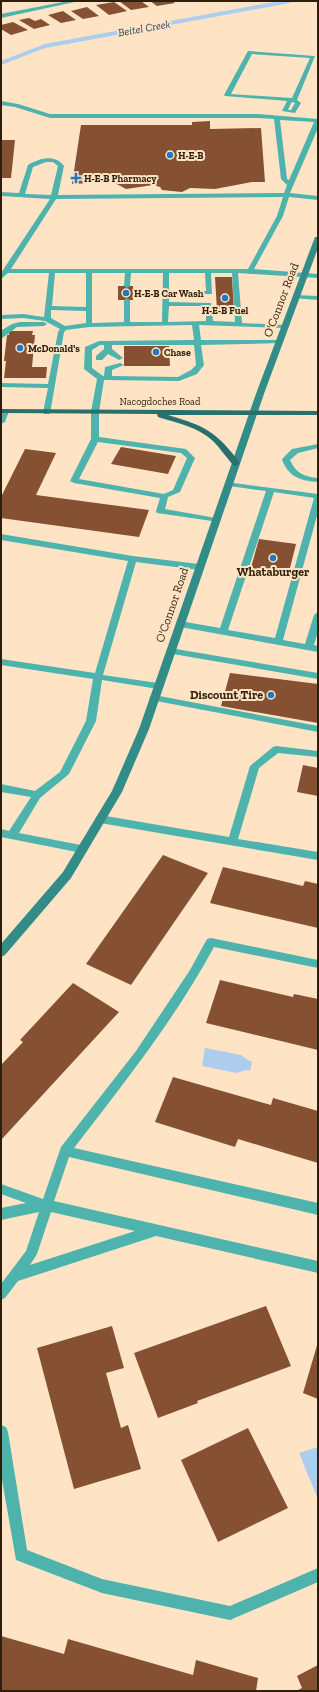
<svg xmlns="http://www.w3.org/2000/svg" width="319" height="1692" viewBox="0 0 319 1692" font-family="'Zilla Slab',serif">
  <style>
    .water { fill: #adcdef }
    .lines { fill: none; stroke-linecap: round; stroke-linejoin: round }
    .stream { stroke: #adcdef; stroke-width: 4 }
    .building { fill: #855132 }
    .service { fill: #4eb2ad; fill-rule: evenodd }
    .minor { fill: #4eb2ad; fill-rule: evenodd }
    .secondary { fill: #328c88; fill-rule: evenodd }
    .primary { fill: #29706d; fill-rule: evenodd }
    .poi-dot { fill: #2077c4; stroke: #fee4c5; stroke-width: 1.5 }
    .labels { text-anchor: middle; stroke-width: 4; stroke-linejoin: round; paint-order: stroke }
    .far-poi-label { font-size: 10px; font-weight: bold; fill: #2f1f0a; stroke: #fee4c5; text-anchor: start }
    .far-street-label { font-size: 10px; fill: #2f1f0a; stroke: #fee4c5 }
    .far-water-label { font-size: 11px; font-style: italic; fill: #1b3c5e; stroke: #fee4c5 }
    .street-label { font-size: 12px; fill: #2f1f0a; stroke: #fee4c5 }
    .poi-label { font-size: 12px; font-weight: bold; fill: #2f1f0a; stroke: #fee4c5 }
  </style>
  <rect width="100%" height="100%" fill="#fee4c5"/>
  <g class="water">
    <path d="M205,1048L241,1055L248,1060L252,1062L250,1071L246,1070L237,1073L202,1066Z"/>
    <path d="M318,1447V1497H317L299,1453Z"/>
  </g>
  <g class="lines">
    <path class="stream" d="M1,63L45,46L290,1"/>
  </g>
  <g class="building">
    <path d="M119,1L133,2L141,1L149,7L131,10Z"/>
    <path d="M150,1H172L175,3L157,6Z"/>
    <path d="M114,2L127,11L109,15L96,5Z"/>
    <path d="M87,7L99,16L83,19L71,11Z"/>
    <path d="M63,11L76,20L61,23L48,15Z"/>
    <path d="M29,18L35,21L41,19L50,25L34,29L19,20Z"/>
    <path d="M13,22L28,30L11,35L1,29V25Z"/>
    <path d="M210,121V129L261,128L265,182H252L215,189L190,188L182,192L162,190L160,187L153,185L126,189L113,182L72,184L81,125H192V122Z"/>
    <path d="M1,140H15L11,178H1Z"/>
    <path d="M215,277H232L234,311H217Z"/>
    <rect x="118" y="286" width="15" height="14"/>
    <path d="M9,331H33L32,335H35L32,367H47L46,378H4L6,361H4L7,335H9Z"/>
    <path d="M124,346H169L170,366H124Z"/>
    <path d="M121,447L176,456L168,474L111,464Z"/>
    <path d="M25,449L56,453L36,495L149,510L139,537L1,518V497Z"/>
    <path d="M259,539L296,544L288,576L250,571Z"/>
    <path d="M230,673L318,684V723L221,706Z"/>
    <path d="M303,765L318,768V796L297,792Z"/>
    <path d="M163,855L208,873L131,985L86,964Z"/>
    <path d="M223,867L303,886L305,881L318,884V928L210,903Z"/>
    <path d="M220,980L293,997L294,994L318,999V1050L206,1023Z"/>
    <path d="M73,983L119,1012L1,1140V1065L23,1042L20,1040Z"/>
    <path d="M173,1077L271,1105L273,1098L318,1111V1163L238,1139L235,1147L155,1122Z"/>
    <path d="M266,1306L291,1366L197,1401L198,1403L158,1418L134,1353Z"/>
    <path d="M112,1326L124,1368L106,1373L121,1428L128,1425L141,1469L74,1489L37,1348Z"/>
    <path d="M318,1342V1399L303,1393Z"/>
    <path d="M248,1428L288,1508L218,1542L181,1460Z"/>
    <path d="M1,1636L64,1654L68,1639L193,1675L196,1660L258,1678L256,1691H1Z"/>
    <path d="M318,1665V1691H296L302,1688L297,1676Z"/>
  </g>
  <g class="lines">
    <g class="service">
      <path d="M248,51L315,56L297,100L301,103L295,113L282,111L287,101L225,96L224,95ZM252,54L310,58L292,98L231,94ZM293,102L295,103L291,110H288L291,103Z"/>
      <path d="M1,101L18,104L50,114H258L318,119V128L290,193L318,196V200L289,197L283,216L254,269L318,274V278L238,273L242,323L284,325L287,327L286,328L199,325L201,340H279L283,342L281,343L201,345L204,365L197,374L179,381L104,380L99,412V437L186,449L195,458L180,492L168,497L165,509L216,518H219V522L157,513L156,511L160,498L74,483L70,481L91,439V412L97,379L84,369L85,347L99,341L194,340L192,325L89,327L66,330L64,332L50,414H44L43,412L48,388L1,387V383L48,384L58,332L60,329L45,321L23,318L1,319V315L23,314L44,317L49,273H8L1,279V273L50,199L1,196V192L19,193L28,165C40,158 55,154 64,166L58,195L284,193L287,185L281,179L274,119L258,118H50L15,107L1,105ZM280,120L314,122L289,180L287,179ZM46,162H53L58,166L51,195L25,194L33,167ZM283,197L277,216L248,269H11L56,199ZM55,273H86V307L52,306ZM92,273H125L124,286L127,288L130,286L131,273H163L162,322H130V300L127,298L124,300V322L92,323ZM169,273H205L206,291L169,290ZM211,273H232L235,322L213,321L211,303L169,302V294H212ZM169,306H206V321L168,322ZM51,310L86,311V323L65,326L51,318ZM100,345H104V349L96,356V360H102L108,354L119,360L123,358L112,349V345H194L196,365L191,370L178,377L112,376V370L124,365L120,363L105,367L104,376H103L92,368V350ZM98,442L181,453L187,458L173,490L164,494L79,479Z"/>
      <path d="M295,295L318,296V300L293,298V296Z"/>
      <path d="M20,322H44L47,324L44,326L17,327L1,339L2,330L12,324Z"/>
      <path d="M2,409H8L9,411L5,422L1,424Z"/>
      <path d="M318,444V448L298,453L290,460C296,473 304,477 318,478V482C301,481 289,477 282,460L283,458L292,449Z"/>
      <path d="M226,482L318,494V512L283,640L305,644L314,615L318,612V631L314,645L318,646V652L180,627L176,624L180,621L220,628L266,491L229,486H226ZM274,492L314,498L275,638L228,630Z"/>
      <path d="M1,534L133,556L199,564L203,567L199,570L136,562L103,675L158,683L163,686L158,689L102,680L96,721L69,774L40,798L19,833L86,846L87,849L86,852L82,853L1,837V829L9,831L31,797L1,792V784L35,791L60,772L86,721L93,679L1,665V659L95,673L128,561L1,540Z"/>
      <path d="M170,648L318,673V679L167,653L166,651Z"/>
      <path d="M154,695L318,726V732L151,700L149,698L151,696Z"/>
      <path d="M276,746L318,751V757L278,753L259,768L238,839L318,852V860L100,823L97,822L95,819L97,816L100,815L229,837L250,766L273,747Z"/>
      <path d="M211,938L318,960V968L214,947C175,1019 124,1083 74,1148L318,1203V1215L69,1157L54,1201L318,1261V1273L156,1236L18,1281L5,1298L1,1300V1284L26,1251L39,1212L1,1220V1208L26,1203L1,1194V1184L43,1199L61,1147L136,1051L190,970L207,939ZM51,1212L135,1231L30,1265L37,1254Z"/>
      <path d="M1,1425L6,1427L8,1432L27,1550L102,1579L230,1606L318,1568V1582L230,1620L102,1593L16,1560L1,1474Z"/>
    </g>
    <path class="minor" d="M68,1H79L1,18V14Z"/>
    <path class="secondary" d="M315,237H318V248L265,391L149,729L122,792L71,878L5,955L1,957V944L63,872L112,791L139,729L257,391Z"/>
    <path class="primary" d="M1,409L318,411V415H168C205,426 216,431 240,463L236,466L233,465C226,457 220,448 213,441C198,427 177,423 158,417L157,414L1,413Z"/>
  </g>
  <g class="poi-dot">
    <circle cx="170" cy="155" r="4"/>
    <path d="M74 172h4v4h4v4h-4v4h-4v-4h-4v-4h4z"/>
    <circle cx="126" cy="293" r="4"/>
    <circle cx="225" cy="298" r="4"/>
    <circle cx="20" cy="348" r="4"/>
    <circle cx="156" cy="352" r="4"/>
    <circle cx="273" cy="558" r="4"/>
    <circle cx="271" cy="695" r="4"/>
  </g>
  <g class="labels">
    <g class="far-poi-label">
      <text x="178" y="159">H-E-B</text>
      <text x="84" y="182">H-E-B Pharmacy</text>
      <text x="134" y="297">H-E-B Car Wash</text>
      <text x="225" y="314" text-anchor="middle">H-E-B Fuel</text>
      <text x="28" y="352">McDonald's</text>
      <text x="164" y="356">Chase</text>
    </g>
    <g class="far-street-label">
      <text x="160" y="405">Nacogdoches Road</text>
    </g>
    <g class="far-water-label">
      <text transform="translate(144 28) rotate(-10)" y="4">Beitel Creek</text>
    </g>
    <g class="street-label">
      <text transform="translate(281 300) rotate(-69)" y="4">O'Connor Road</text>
      <text transform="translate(172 605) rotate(-71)" y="4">O'Connor Road</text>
    </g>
    <g class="poi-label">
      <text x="273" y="576">Whataburger</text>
      <text x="263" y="699" text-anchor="end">Discount Tire</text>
    </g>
  </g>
  <rect width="319" height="1692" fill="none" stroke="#2f1f0a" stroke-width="4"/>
</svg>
